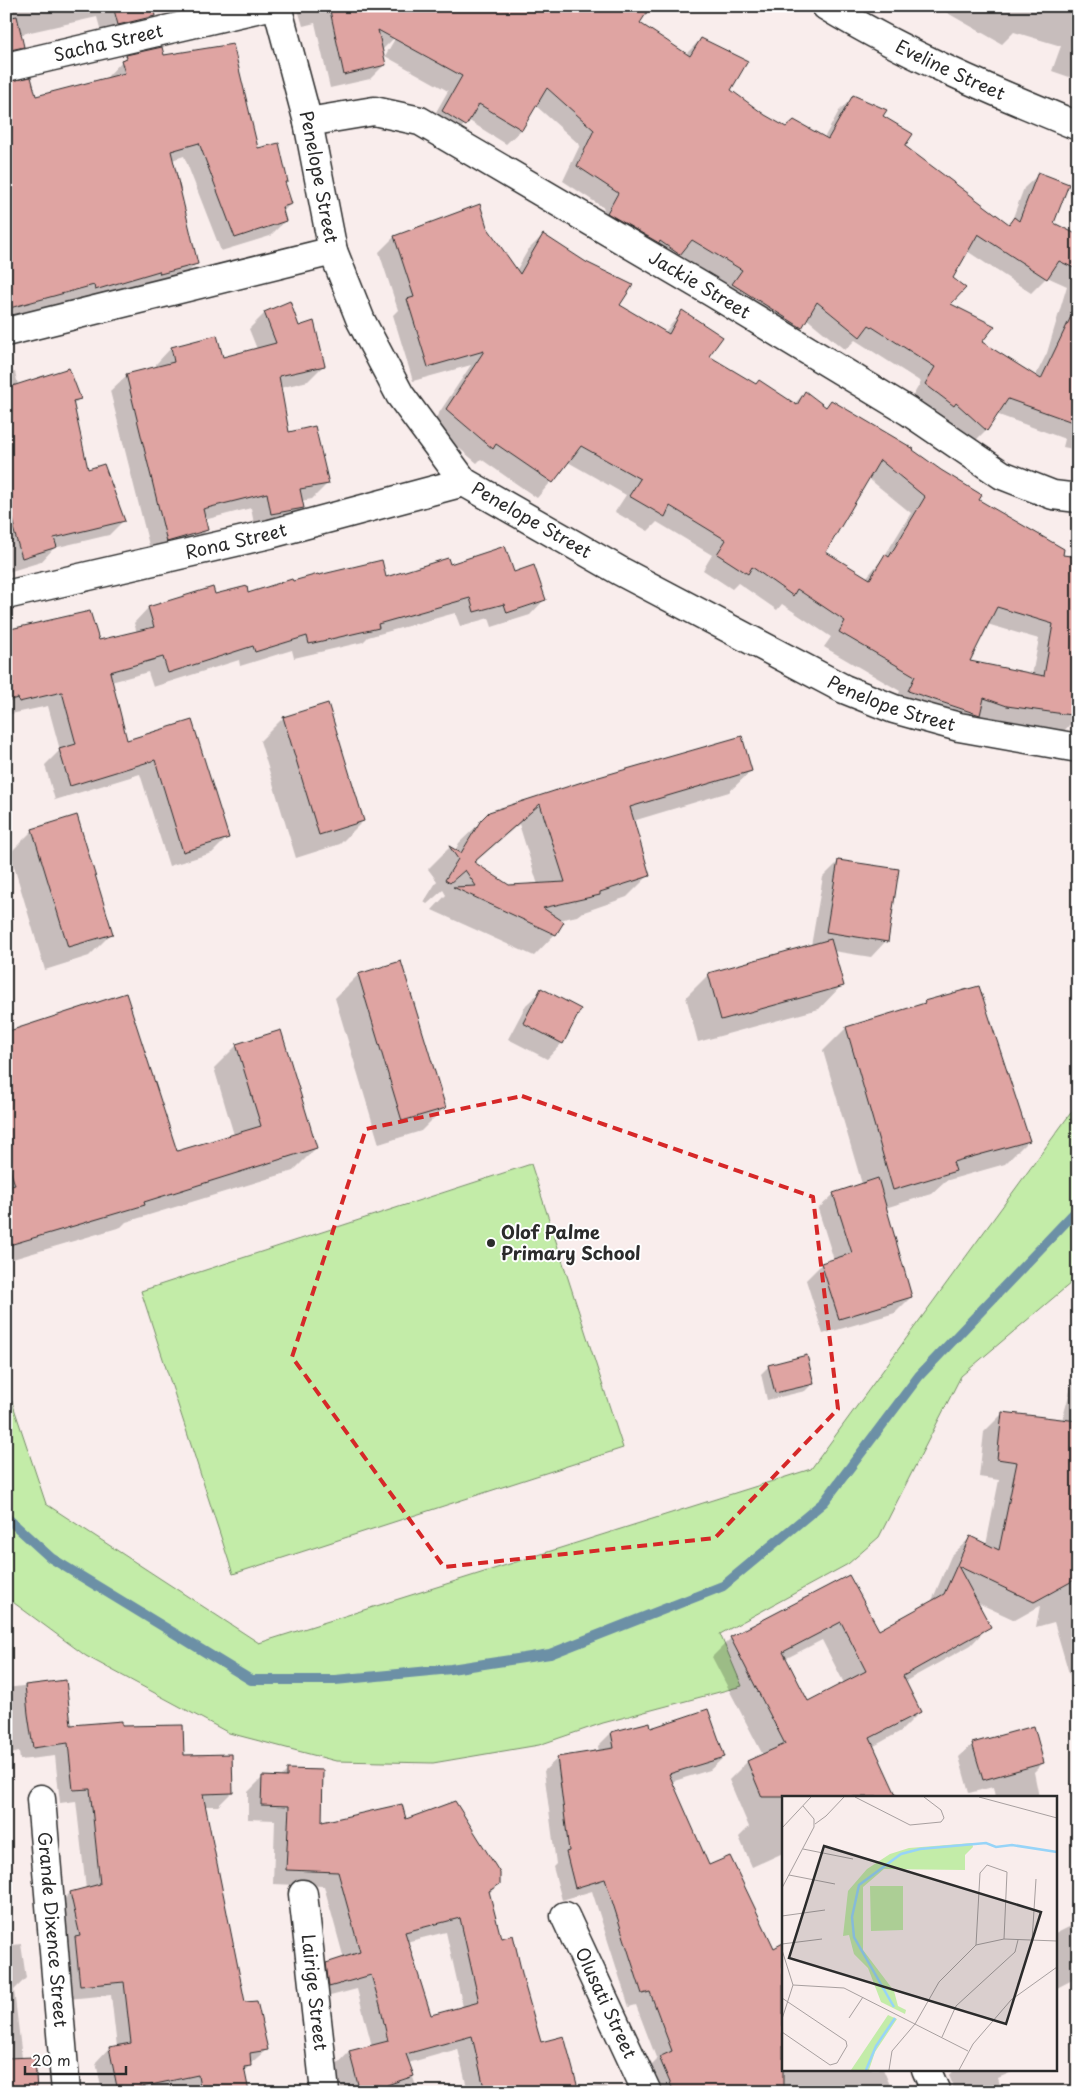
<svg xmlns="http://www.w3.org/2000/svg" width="1084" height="2098" viewBox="0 0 1084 2098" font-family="'Playpen Sans',sans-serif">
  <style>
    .green { fill: #c3eca8; stroke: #778c6a }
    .shadow { fill: #0003; fill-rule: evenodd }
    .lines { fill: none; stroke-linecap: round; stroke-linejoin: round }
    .stream { stroke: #6c90a6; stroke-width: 10 }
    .building { fill: #dfa4a2; stroke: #2b2b2b; fill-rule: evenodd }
    .street-casing { stroke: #2b2b2b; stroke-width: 31 }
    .secondary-casing { stroke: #2b2b2b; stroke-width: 31 }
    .street { stroke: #fff; stroke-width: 28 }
    .secondary { stroke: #fff; stroke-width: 28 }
    .marked { fill: none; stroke: #d62828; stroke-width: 4; stroke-dasharray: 10 6; stroke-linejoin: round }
    .poi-dot { fill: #2b2b2b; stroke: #fff; stroke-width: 2 }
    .labels { text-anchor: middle; stroke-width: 4; stroke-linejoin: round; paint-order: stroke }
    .street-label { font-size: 18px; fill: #2b2b2b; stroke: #fff }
    .poi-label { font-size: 18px; font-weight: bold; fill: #2b2b2b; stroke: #fff; text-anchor: start }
    .inset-river { fill: none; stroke: #97d4f8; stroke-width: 2.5 }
    .inset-road { fill: none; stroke: #a79f9f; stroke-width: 1 }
    .view { fill: #2b2b2b; fill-opacity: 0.15; stroke: #2b2b2b; stroke-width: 2.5 }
    .inset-edge { fill: none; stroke: #2b2b2b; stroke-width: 2.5 }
  </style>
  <rect width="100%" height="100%" fill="#f9edec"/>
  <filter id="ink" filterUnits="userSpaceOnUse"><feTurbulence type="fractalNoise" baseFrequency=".02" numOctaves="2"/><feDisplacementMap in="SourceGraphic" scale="10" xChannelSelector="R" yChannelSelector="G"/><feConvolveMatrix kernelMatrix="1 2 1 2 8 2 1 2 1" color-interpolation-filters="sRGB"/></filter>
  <g filter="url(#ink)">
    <g class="green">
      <path d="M1078,1103V1277L961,1376L879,1537L848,1564L720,1634L742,1686L603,1723L539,1745L433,1763L336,1761L229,1733L86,1656L6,1597V1384L46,1504L259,1643L811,1469Z"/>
      <path d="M531,1164L623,1448L233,1574L141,1291Z"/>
    </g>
    <g class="shadow">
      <path d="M6,6H143L146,18L131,32L103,39L97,17L26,33L20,36L23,46L6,62Z"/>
      <path d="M297,6H384L393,39L381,51L384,65L370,79L330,88L315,23L303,26Z"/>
      <path d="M414,6L639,23L686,54L701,39L729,90L765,116L786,129L824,138L839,111L854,96L882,116L903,146L1007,224L1012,220L1024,188L1039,174L1053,224L1078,236V450L1063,447L1065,439L996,414L986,430L971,445L911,399L921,382L855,340L845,350L806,318L801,327L786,342L718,299L728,285L679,255L665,269L594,228L604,208L563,181L580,145L535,105L521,130L506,144L468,120L451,140L428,126L448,91L385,56ZM967,251L1031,293L1047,277L1067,286L1047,353L1035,377L980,343L948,304L952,278Z"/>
      <path d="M933,6H1078V80L1052,71L1061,46L1014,32L1002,44L937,7Z"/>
      <path d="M127,56H164L257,150L286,181L284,183L290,204L282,213L285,221L270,236L221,251L184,156L172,160L196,264L182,278L81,303L80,299L14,317L6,321V83L35,98L108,78V76Z"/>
      <path d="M485,228L516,271L528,250L543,235L619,306L664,333L682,312L708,357L756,385L794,404L805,393L824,408L831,402L911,451L977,500L1061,556L1078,558V720L1075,719L1064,731L992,720L977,716L963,729L894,707L900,691L824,647L831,637L782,604L777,610L738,583L732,589L703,570L712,555L657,522L648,531L615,512L626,495L568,462L537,498L481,459L477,463L431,425L471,365L413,381L393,315L398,310L379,252L394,237ZM868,478L911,513L884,557L866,578L824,552ZM987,624L1039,639L1032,675L968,662Z"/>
      <path d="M265,313L298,327L323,366L308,381L280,388L288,433L327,484L312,499L301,501L303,508L287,523L255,529L251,508L204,520L207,530L191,546L152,557L110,391L126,376L157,368L156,364L171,348L222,358L257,349L249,329Z"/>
      <path d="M15,372L18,385L79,399L73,405L87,470L123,521L109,535L54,548L41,562L8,572L6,568V374Z"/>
      <path d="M449,566L513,573L544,600L530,615L492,627L489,618L460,626L455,613L368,637L363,642L294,658L292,650L240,666L239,660L153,687L148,672L111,682L126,742L192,722L227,838L212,853L169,866L140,774L55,800L45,765L60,750L48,706L6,715V631L98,641L137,633L134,623L148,608L214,595L248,594L292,583L385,578Z"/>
      <path d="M327,705L363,821L340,844L296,858L260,741L283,718Z"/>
      <path d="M751,771L729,792L633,821L649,875L627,897L581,913L577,916L559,920L555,934L534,956L432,910L446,895L443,890L427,904L424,902L437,881L428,869L449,848L455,851L459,843L482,821L585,782ZM519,824L538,885L508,886L474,863Z"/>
      <path d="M33,830L112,933L89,956L45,970L10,853Z"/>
      <path d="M838,862L886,941L871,957L833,951L842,985L819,1009L698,1042L686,997L709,974L811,946L823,877Z"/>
      <path d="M358,975L444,1108L421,1131L379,1144L335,998Z"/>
      <path d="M542,990L562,1043L547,1059L508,1039L526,1005Z"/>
      <path d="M925,1002L1028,1141L1005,1164L945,1181L931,1194L885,1208L911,1297L895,1313L823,1334L806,1280L822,1264L834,1260L818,1209L834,1194L862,1184L823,1051L846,1028L922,1005Z"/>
      <path d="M6,1034L176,1153L234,1135L214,1068L237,1045L316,1148L293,1171L126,1222L121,1227L6,1261Z"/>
      <path d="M1078,1361V1704L1054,1622L1036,1627L1040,1606L1015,1620L976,1602L989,1626L971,1645L904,1682L920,1712L901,1731L783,1797V1853L752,1867L739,1837L749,1827L729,1780L747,1762L763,1755L712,1657L731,1638L849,1577L879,1632L931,1603L951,1556L970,1538L986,1545L999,1480L979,1477L984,1432L1003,1413L1062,1421ZM822,1640L844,1683L807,1703L785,1659Z"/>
      <path d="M769,1366L813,1383L805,1391L767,1400L761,1374Z"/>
      <path d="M65,1681L70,1727L121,1728L183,1756L232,1792L218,1806H204L244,2003L266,2050L250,2064L244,2073L247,2092H102L96,2062L109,2048L117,2047L111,1995L67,1999L57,1906L70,1893L86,1889L76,1801L60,1803L55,1756L20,1760L19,1752L6,1755V1688Z"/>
      <path d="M651,1729L724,1757L710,1770L671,1782L783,2069H883L893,2092H655L646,2071L657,2060L636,2005L629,2007L592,1891L562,1900L553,1867L556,1864L544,1771L558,1758L599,1752L598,1746L611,1733Z"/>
      <path d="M973,1744L1043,1763L1034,1772L1039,1797H995L993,1787L969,1793L959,1757Z"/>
      <path d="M288,1770L320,1824L405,1820L499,1884L488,1894L500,1939L523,1986L540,2043L577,2090L607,2084L608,2092H468L458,2049L408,2063L418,2092H342L335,2067L349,2052L372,2046L357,1989L315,2000L313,1978L327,1964L344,1959L324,1886L273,1884L275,1820L248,1819V1792L263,1777L280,1778ZM446,1932L463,2007L430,2017L406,1942Z"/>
      <path d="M6,1848H8L13,1889L6,1896Z"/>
      <path d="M1075,1924L1078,1928V1977L1055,1989V1934Z"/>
      <path d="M21,1944L26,1978L14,1990L22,2058L6,2092V1946Z"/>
      <path d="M954,2069H1019L998,2078L1001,2088L997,2092H955L949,2075Z"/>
    </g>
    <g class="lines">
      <path class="stream" d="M6,1517L51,1558L251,1680H335L451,1669L550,1654L723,1586L824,1502L919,1376L1078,1209"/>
    </g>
    <g class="building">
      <path d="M113,6H153L155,16L118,25Z"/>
      <path d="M329,6H651L640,23L690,56L701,38L748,61L731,90L765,115L786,127L794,120L828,139L853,95L887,110L883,116L913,134L905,146L1009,224L1014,217L1019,221L1038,172L1069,184L1054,223L1078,235V270L1059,261L1047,279L978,234L953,278L966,288L951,304L995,326L982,342L1041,379L1078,302V424L1008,399L987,431L956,403L954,406L925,384L935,367L869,325L860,337L817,302L802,328L732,284L742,270L692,240L680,255L660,241L659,243L607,213L618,193L577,166L594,130L547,88L522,130L479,104L466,126L442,111L462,76L378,30L386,65L344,75Z"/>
      <path d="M17,16L24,47L6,51V18Z"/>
      <path d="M233,44L258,148L279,143L288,182H285L292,204L282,207L286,221L235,238L199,143L171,151L198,264L160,274L159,271L95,290L94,285L6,309V82L31,77L36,96L125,73L121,60L127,58L126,55L162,47L164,55Z"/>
      <path d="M480,204L487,227L520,274L543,234L586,262L633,285L620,305L669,334L682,310L723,337L709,356L756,384L759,380L797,405L805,391L826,407L831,400L914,449L913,450L941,470L982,495L979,500L1064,549L1063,555L1078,557V716L1007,706L984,698L980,715L908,691L915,676L839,632L845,621L797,589L793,596L752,567L748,574L717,554L726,540L670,506L665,517L629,496L640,479L581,446L553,483L496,444L493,449L446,409L484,351L428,367L407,299L414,297L394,236ZM880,460L925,497L889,557L885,554L870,579L826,552ZM997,607L1053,624L1044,676L970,661Z"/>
      <path d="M290,301L299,326L314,321L325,366L279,376L289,432L315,426L329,484L300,489L304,508L271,514L267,493L203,509L208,530L167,542L126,374L174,362L171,347L217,335L223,357L276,343L264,312Z"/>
      <path d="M69,368L81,399L73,401L88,469L104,464L125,521L54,538L57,547L22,558L13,528L15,527L6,490V388Z"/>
      <path d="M505,546L514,572L534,565L546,600L507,613L504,604L474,612L470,598L378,624L379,628L309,644L307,636L255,652L253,646L168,673L163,657L110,672L127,740L192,720L229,838L183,852L155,760L70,786L59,749L76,744L62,692L19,702L18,698L6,701V630L90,611L99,640L154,627L148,607L213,587L215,594L247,586L248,593L292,579L293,581L318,574L319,575L382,560L386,577L448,558L450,564Z"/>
      <path d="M328,703L364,821L319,835L283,717Z"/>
      <path d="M742,736L752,771L630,807L650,876L600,892V895L543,908L564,922L556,935L453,887L476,886L465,870L450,883L445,880L458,859L449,846L461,853L481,820L489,812L585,781ZM540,804L565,882L509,885L474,862Z"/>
      <path d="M77,815L113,934L68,947L32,829Z"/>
      <path d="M838,860L899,869L888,942L826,932Z"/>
      <path d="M831,939L844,986L721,1020L708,973Z"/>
      <path d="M401,961L446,1108L402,1121L358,974Z"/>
      <path d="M979,986L1030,1141L953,1162L956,1171L893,1190L846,1027L925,1003L924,1001Z"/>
      <path d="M541,988L581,1009L563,1044L523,1023Z"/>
      <path d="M126,993L177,1151L261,1126L236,1044L281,1030L317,1148L144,1202L145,1205L6,1246V1187L15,1185L6,1157V1032Z"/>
      <path d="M878,1178L912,1297L839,1319L821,1263L852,1253L833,1193Z"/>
      <path d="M807,1355L814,1384L775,1393L768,1365Z"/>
      <path d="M1002,1412L1078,1421V1578L1034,1602L958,1566L991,1627L903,1676L921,1712L870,1738L897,1797H762L747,1761L785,1744L730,1637L849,1575L879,1630L944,1594L970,1536L999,1550L1017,1462L997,1459ZM841,1622L866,1671L808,1701L783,1652Z"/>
      <path d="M66,1680L71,1725L122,1721V1726L183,1725L184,1755L232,1754L233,1793L203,1794L245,2002L257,2001L268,2050L250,2053L251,2066L244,2067L249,2092H201L198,2075L118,2092L109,2047L131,2043L124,1982L80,1986L75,1937L80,1936L70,1892L100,1884L90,1789L73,1790L68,1743L33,1748L28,1714L25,1685Z"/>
      <path d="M708,1709L725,1757L669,1774L709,1865L730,1856L774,1948L783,1943V2092H674L659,2057L672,2051L650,1992L642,1994L605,1879L575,1888L566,1852L569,1851L557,1757L614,1748L611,1732L650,1722L651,1728Z"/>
      <path d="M1034,1726L1044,1763L983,1780L972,1743Z"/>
      <path d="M287,1769L323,1770L322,1822L402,1804L406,1819L455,1801L500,1873V1884L489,1891L501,1938L513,1935L525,1986L541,2042L564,2036L579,2092H485L472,2036L406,2054L414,2076L387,2085L389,2092H360L349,2051L388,2041L380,2005L371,1975L329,1987L326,1963L360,1952L338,1872L286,1870L289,1806L261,1805L262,1776L287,1777ZM460,1918L479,2002L431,2015L405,1932Z"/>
      <path d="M35,2057L37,2092H6V2058Z"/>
    </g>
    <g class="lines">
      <g class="street-casing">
        <g id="street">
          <path id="s1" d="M277,6L308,122L333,251L361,321L400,395L464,482L620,571L844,689L894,709L959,727L1078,748"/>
          <path id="s2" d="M6,67L269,6"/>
          <path id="s3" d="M308,122L374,111L420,121L713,293L908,411L1002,475L1053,495L1078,498"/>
          <path d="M6,332L333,251"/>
          <path id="s4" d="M6,595L270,534L464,482"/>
          <path id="s5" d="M41,1799L66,2092"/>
          <path id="s6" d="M303,1894L325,2092"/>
          <path id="s7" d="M565,1916L647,2092"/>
          <path d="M926,2069L936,2092"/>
        </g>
      </g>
      <g class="secondary-casing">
        <g id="secondary">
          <path id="s8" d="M826,6C905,54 992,91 1078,126"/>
        </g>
      </g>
      <use href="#street" class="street"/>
      <use href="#secondary" class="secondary"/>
    </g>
  </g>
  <path class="marked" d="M522,1096L813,1197L838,1409L715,1538L444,1567L292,1357L366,1129Z"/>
  <circle class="poi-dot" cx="491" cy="1243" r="5"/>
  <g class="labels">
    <g class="street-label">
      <text dy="6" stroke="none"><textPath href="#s2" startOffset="105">Sacha Street</textPath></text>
      <text dy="6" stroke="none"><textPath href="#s8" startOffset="140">Eveline Street</textPath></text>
      <text dy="6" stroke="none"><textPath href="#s1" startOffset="176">Penelope Street</textPath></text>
      <text dy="6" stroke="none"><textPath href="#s3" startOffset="438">Jackie Street</textPath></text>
      <text dy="6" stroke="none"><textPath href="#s1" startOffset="596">Penelope Street</textPath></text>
      <text dy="6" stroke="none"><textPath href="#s4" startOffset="236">Rona Street</textPath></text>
      <text dy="6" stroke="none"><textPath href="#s1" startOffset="1001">Penelope Street</textPath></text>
      <text dy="6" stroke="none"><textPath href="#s5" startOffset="131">Grande Dixence Street</textPath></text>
      <text dy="6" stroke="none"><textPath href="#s6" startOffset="99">Lairige Street</textPath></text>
      <text dy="6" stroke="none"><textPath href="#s7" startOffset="96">Olusati Street</textPath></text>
    </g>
    <g class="poi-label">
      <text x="501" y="1239">Olof Palme<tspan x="501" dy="21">Primary School</tspan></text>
    </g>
  </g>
  <g transform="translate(782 1796)">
    <rect width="275" height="275" fill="#f9edec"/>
    <path d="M190,47L191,51L183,59V74L102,73L81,91V154L112,195L116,210L124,214L123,218L99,206L86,172L72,158L67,139L61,140L66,95L85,73L108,58L127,52ZM88,90H121V134L89,135ZM106,219L115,223L93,256L87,274H69Z" fill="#c3eca8"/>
    <path class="inset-river" d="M112,211L72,141L70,121L77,89L119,58L138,53L204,47L214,51L230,49L275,56M84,274L94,250L113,222"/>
    <path class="inset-road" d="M73,1L128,29L159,26L162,22L159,14L142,1M197,1L275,22M33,28L44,20L62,1M0,32L29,1M21,53L71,63M7,79L53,88M0,92L32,31V23L21,10M0,120L43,114M250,145L254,83M0,148L40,143M194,149L198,77L205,69L225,76L222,143M0,154L11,189L0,223M11,189L62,192L186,255M0,202L64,245L65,250L55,267L48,269L0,236M67,222L81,201M160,241L174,210L233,156L236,144M107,274L110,255L133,228L157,186L194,149L222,143L275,145M177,274L191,248L229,204L275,171"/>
    <path class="view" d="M42,50L259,116L224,228L7,162Z"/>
    <rect width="275" height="275" class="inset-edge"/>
  </g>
  <rect width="1084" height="2098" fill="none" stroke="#fff" stroke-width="25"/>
  <rect x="12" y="12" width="1059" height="2073" fill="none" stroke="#2b2b2b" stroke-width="2" filter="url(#ink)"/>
  <path d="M25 2066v8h101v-8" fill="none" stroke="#2b2b2b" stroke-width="2.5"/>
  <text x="32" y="2066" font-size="15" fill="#2b2b2b" stroke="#ffffff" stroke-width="4" paint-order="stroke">20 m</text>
</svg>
